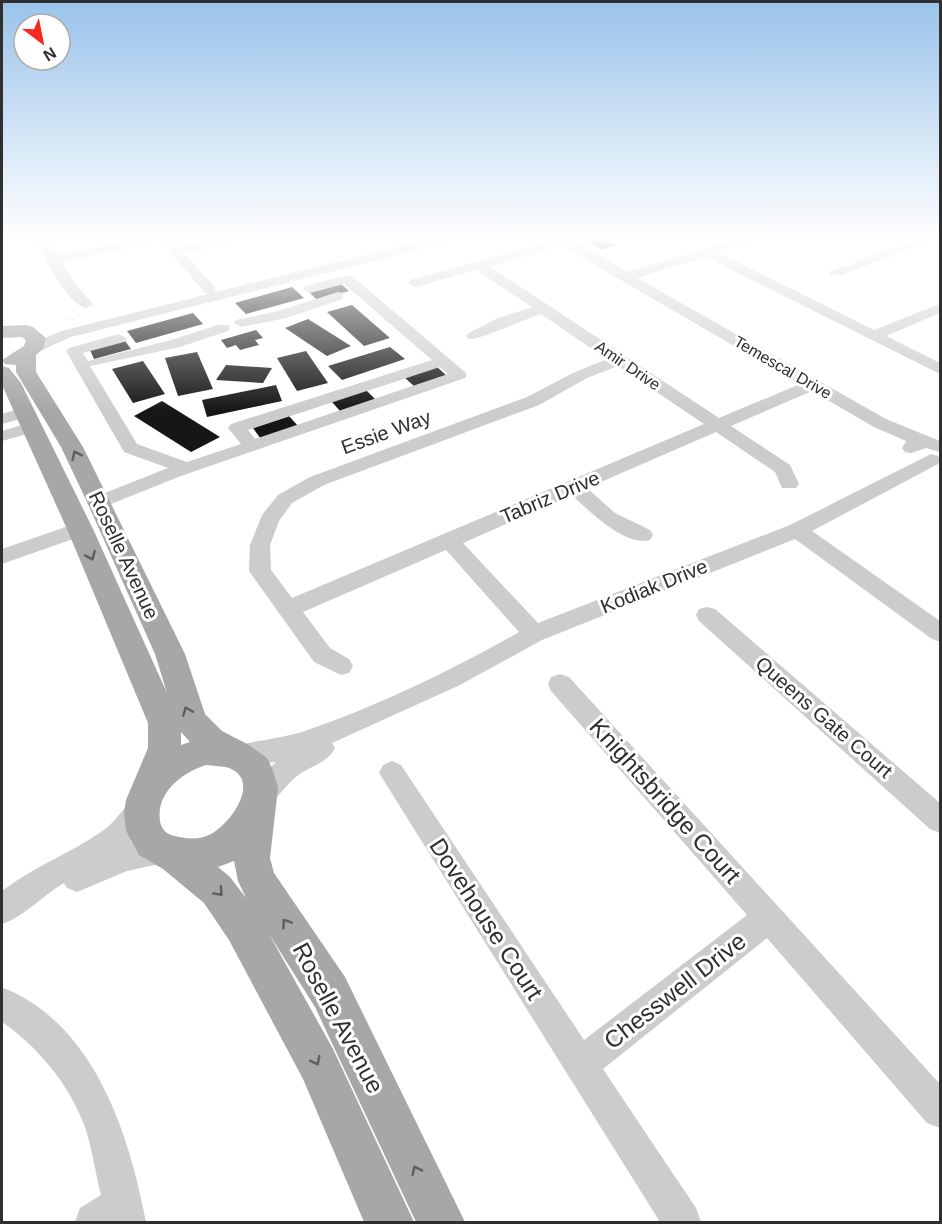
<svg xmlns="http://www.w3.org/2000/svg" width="942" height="1224" viewBox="0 0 942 1224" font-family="Arial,sans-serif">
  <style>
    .building { fill: #161616 }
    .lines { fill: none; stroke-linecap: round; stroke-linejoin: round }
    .path { stroke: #ccc; stroke-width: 1.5; stroke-dasharray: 1.5 1.5; stroke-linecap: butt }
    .minor { fill: #ccc; fill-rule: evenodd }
    .major { fill: #a7a7a7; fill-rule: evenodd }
    .oneway { stroke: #5f5f5f }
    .labels { text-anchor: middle; stroke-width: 6; stroke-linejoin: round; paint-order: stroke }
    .far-street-label { font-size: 16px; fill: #2f2f2f; stroke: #fff }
    .street-label { font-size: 20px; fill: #2f2f2f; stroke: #fff }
    .near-street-label { font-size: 24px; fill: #2f2f2f; stroke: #fff }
  </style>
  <rect width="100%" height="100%" fill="#fff"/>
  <g class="building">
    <path d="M592,240H606L616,245L602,250L588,242Z"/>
    <path d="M341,284L349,291L317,300L309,292Z"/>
    <path d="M292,287L304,298L246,314L235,303Z"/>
    <path d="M352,305L390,338L364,346L327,312Z"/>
    <path d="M193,313L203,324L136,343L127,331Z"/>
    <path d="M308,319L351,346L327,356L285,328Z"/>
    <path d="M256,330L263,338L255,340L259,345L240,350L236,345L227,348L221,340Z"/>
    <path d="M125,341L131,349L94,359L90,350Z"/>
    <path d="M390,347L405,359L342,380L328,366Z"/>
    <path d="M306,351L328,383L297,391L277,358Z"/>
    <path d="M197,352L213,389L178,396L165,358Z"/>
    <path d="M143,361L165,394L133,403L112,369Z"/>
    <path d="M226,365L272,368L263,383L216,380Z"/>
    <path d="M436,366L447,376L415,387L404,377Z"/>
    <path d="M276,385L282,401L207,417L202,400Z"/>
    <path d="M366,390L376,400L341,412L331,401Z"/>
    <path d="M162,401L220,437L191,452L134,416Z"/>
    <path d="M289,416L298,426L261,439L253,428Z"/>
  </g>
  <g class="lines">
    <path class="path" d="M66,318L74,320"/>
    <g class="minor">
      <path d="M36,240H48L58,255L129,240H152L146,244L62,262L76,285L93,304L86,308C67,304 45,257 36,240Z"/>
      <path d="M160,240H173L179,247L209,240H232L230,243L184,253L215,287V292L426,240H447L445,243L71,337L38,352H28L25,349L28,346L61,331L209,294L205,293Z"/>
      <path d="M554,240H574L627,272L735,240H754L719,253L874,330L940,304V313L886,336L940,363V374L706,257L637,278L886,419L940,441V452L926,448L911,453L905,452L902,448L906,441L874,427L812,391L731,426L790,465L799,484L796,488H782L775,472L716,432L587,488L615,513L650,530L653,535L650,540C625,547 589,511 572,495L463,543L538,623L790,525L931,454L938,456L940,460L938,464L812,531L940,621V642L932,639L795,539L542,640L460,685L332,743L335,748C328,763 310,766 297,776C284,786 278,801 262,807L252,804L248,795L252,786L276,762L240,767L231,764L227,756L231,748C253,740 279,739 302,732C376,707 451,671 519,632L446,550L303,612L330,648L349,659L353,666L349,673L341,675L314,662L249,571L250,545L262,515L278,495L310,477L527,397L575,372L607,359L541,314C528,318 476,341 469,339L466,336L469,333L496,319L532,307L476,270L415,287L408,283L410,280ZM562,246L800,384L719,418L489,266ZM618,366L704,424L292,598L271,570L270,545L279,521L292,503L324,485L539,405L587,378Z"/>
      <path d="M916,240H934L841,275H831L829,272Z"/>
      <path d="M347,275L352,276L465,372L467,375L465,378L181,476L106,506H92L89,502L92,498L168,468L124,452L66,351L69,348L119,334L127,339L124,342L83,353L88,361L171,340L218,325H228L230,328L228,331L180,347L90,366L137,444L187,462L241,444L228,428L231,424L432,360L344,284L310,293L303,289L305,286ZM440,367L448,374L255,439L248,430Z"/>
      <path d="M338,292L343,293V299L286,318L241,327L234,323L236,320L278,311Z"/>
      <path d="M25,407L31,408L34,412L31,416L2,424V414Z"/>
      <path d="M32,422L41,427L38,431L2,441V431Z"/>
      <path d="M80,522L87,524L90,529L87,534L2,564V549Z"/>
      <path d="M707,607L715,609L940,803V833L930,829L699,621L696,615L699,609Z"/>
      <path d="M560,674L569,677L940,1084V1128L927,1123L767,938L603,1069L696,1208L701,1222H660L379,773L383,765L392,761L401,765L584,1040L747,915L551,691L548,684L551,677Z"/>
      <path d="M142,796L152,800L156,809L152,818L130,842L163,837L173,841L177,851L173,861L127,871L77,892L67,888L64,883C43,895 24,917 2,924V891C33,867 69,854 101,832C117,822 124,803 142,796Z"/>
      <path d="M4,988C95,1025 129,1134 146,1222H75L80,1208L101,1195C95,1172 92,1145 83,1122C68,1083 36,1045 2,1022V989Z"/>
    </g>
    <path class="major" d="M26,325L33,327L46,338L43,349L36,355V372L83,447L185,654L205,714L222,731L249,745L267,758L272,768L278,788L270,858L274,873L345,977L465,1222H416L315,1007L269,934L333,1049L414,1222H364L303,1079L229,940L204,903L163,869L139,855L126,831L124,813L126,800L148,748V723L67,529L2,385V366L9,368L21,383L93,529L167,693L155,654L87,502L61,447L16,372V365L5,364L2,360L24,346L26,340L22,337L2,338V326ZM181,732L190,742L181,745ZM206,765C213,766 223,766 229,768C262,781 230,824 211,834C200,840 187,839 175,836C167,835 161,829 160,821C156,793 181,773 206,765ZM234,861L238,881L246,898L230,877L218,867Z"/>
  </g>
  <defs><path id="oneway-chevron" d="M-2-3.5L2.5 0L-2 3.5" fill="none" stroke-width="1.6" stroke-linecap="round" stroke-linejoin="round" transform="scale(1.5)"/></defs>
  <g class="oneway">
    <use href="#oneway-chevron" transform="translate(76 455) rotate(-116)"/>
    <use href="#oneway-chevron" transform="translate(91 556) rotate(66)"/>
    <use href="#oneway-chevron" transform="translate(187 711) rotate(-112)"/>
    <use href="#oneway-chevron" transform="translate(219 892) rotate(47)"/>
    <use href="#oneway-chevron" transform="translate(286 923) rotate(-124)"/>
    <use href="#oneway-chevron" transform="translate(316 1061) rotate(63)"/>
    <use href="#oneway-chevron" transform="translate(416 1170) rotate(-116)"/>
  </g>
  <linearGradient id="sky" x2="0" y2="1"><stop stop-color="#9ac3eb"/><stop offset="0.58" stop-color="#fff"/><stop offset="1" stop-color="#fff" stop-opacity="0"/></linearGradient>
  <rect width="942" height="411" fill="url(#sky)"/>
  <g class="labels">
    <g class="far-street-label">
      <text transform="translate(628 365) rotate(34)" y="6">Amir Drive</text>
      <text transform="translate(783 367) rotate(30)" y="6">Temescal Drive</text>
    </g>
    <g class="street-label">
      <text transform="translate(386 432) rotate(-20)" y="7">Essie Way</text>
      <text transform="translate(550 497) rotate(-23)" y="7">Tabriz Drive</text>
      <text transform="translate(124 555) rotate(65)" y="7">Roselle Avenue</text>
      <text transform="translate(654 586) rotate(-22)" y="7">Kodiak Drive</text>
      <text transform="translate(824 717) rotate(41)" y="7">Queens Gate Court</text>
    </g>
    <g class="near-street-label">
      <text transform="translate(665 801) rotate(48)" y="8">Knightsbridge Court</text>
      <text transform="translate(486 919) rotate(57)" y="8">Dovehouse Court</text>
      <text transform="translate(675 991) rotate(-38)" y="8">Chesswell Drive</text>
      <text transform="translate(338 1018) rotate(62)" y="8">Roselle Avenue</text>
    </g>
  </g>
  <rect width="942" height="1224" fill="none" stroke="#2f2f2f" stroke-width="6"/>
  <g transform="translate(42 42) rotate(148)"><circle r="28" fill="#ffffff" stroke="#acacac" stroke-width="1.5"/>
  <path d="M0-4.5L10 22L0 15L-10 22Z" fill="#f62820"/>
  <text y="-9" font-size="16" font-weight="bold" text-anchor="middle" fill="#2f2f2f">N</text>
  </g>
</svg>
